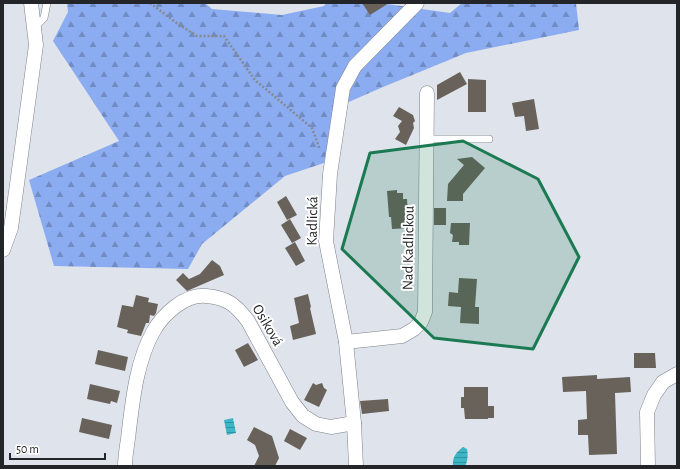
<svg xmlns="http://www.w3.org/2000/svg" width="680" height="469" viewBox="0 0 680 469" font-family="'Alegreya Sans',sans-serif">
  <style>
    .forest { fill: url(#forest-firs) }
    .water { fill: url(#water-rules) }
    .building { fill: #68625b }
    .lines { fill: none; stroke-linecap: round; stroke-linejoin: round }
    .lane-casing { stroke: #7d8189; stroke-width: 8 }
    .street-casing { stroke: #7d8189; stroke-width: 15 }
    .path { stroke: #86898f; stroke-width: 2.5; stroke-dasharray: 2 2; stroke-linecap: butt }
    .lane { stroke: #fff; stroke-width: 7 }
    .street { stroke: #fff; stroke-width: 14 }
    .marked { fill: #1b7a51; fill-opacity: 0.2; stroke: #1b7a51; stroke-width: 3; stroke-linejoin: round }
    .labels { text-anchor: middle; stroke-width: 4; stroke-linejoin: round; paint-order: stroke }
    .street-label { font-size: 15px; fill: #242528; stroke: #fff }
  </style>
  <defs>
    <pattern id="forest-firs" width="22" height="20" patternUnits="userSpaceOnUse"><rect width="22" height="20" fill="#8bacf1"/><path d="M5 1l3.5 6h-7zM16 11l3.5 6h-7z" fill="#718cc3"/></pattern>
    <pattern id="water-rules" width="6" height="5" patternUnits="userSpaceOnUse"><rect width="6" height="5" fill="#3cb5c5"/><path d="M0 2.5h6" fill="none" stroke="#3293a0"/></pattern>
  </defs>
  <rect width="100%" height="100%" fill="#dfe4ec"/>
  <path class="forest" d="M67,3H205L212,9L282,15L324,6L326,3H380L450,13L462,3H576L579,30L466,53L383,87L335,108L324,163L285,176L202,244L188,269L54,266L29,180L119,141L53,41L68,12Z"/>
  <g class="water">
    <path d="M233,418L236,433L227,435L224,420Z"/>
    <path d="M463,447L467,449C468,454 468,461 465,466H453C452,458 456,452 463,447Z"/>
  </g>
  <g class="building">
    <path d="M362,3H389L370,15Z"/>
    <path d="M460,72L467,84L437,100V85Z"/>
    <path d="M468,79L486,80V112H468Z"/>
    <path d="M534,99L539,129L526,131L524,116L515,117L512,103Z"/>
    <path d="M399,107L413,115L415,121L413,123L414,128L406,145L395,139L400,132L398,126L402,121L393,116Z"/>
    <path d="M472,157L485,168L463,194V201H447L448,184L464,165L457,159Z"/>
    <path d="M397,190V193H403V199H407L408,215H410L411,228L392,229L391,217H389L387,191Z"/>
    <path d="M286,196L297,215L287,220L277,202Z"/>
    <rect x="434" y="208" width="12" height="17"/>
    <path d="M290,219L301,238L292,243L281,225Z"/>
    <path d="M451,223H470L469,245H459V242H452L453,235L450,233Z"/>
    <path d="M295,242L305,261L296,266L285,248Z"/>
    <path d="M212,260L220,266L224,275L187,291L176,280L183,273L189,279L200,274Z"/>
    <path d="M459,278L477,279L475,307H479V324L460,323L461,307L448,306L449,292L458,293Z"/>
    <path d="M308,294L311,307L310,308L316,334L293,340L290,326L299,323L294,298Z"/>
    <path d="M136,295L149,298L148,302L158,304L156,313L154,316L150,315L149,323H146L141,336L127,333L128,330L117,327L122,305L133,307Z"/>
    <path d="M248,343L258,360L244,367L235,350Z"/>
    <path d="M98,350L128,357L125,371L95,364Z"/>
    <path d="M634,353H655L656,368H634Z"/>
    <path d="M597,375V379L630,377L631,392L615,393L617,454L589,455L588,435H578V420L587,419L586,391L563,392L562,377Z"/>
    <path d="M313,383L316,385L322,383L324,388L327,390L319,407L304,400Z"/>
    <path d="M90,384L120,391L117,403L111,401L110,404L87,399Z"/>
    <path d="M464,387H488V406H494V418H488V419H465L464,408H461V397H464Z"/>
    <path d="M388,399L389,411L362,414L360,401Z"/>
    <path d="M82,418L112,425L109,439L79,432Z"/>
    <path d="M254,427L272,436L279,458L275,466H254L259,456L255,445L247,440Z"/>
    <path d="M290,429L307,438L300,450L284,441Z"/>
  </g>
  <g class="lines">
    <g class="lane-casing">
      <g id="lane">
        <path d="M34,28L44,18L47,3"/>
        <path d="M427,139H489"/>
      </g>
    </g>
    <g class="street-casing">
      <g id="street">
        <path d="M3,250L11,228L36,45L31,3"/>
        <path d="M346,342L402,336L414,329L421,322L425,312L427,93"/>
        <path d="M125,466C125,454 128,442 129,430C133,397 137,361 153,332C163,314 185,294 206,296C227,298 235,304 248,321L292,402L303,416L316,424L331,427L354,423"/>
        <path d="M356,466L354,423L346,342L326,241L330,174L343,88L355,66L417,3"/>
        <path d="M648,466L647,412L654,395L663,382L677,374"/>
      </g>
    </g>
    <path class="path" d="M150,3L178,24L197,36H224L255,80L312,128L320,150"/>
    <use href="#lane" class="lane"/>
    <use href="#street" class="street"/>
  </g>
  <path class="marked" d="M463,141L538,179L579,257L533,349L434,338L342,249L370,153Z"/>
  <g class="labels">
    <g class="street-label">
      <text transform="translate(312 221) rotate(-89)" y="5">Kadlická</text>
      <text transform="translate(408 248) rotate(-89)" y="5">Nad Kadlickou</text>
      <text transform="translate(268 325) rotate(59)" y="5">Osiková</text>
    </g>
  </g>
  <rect width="680" height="469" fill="none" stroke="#242528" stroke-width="8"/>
  <path d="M10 453v6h95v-6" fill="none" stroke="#242528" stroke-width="2"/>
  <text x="16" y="453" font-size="12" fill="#242528" stroke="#ffffff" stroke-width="3" paint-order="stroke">50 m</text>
</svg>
